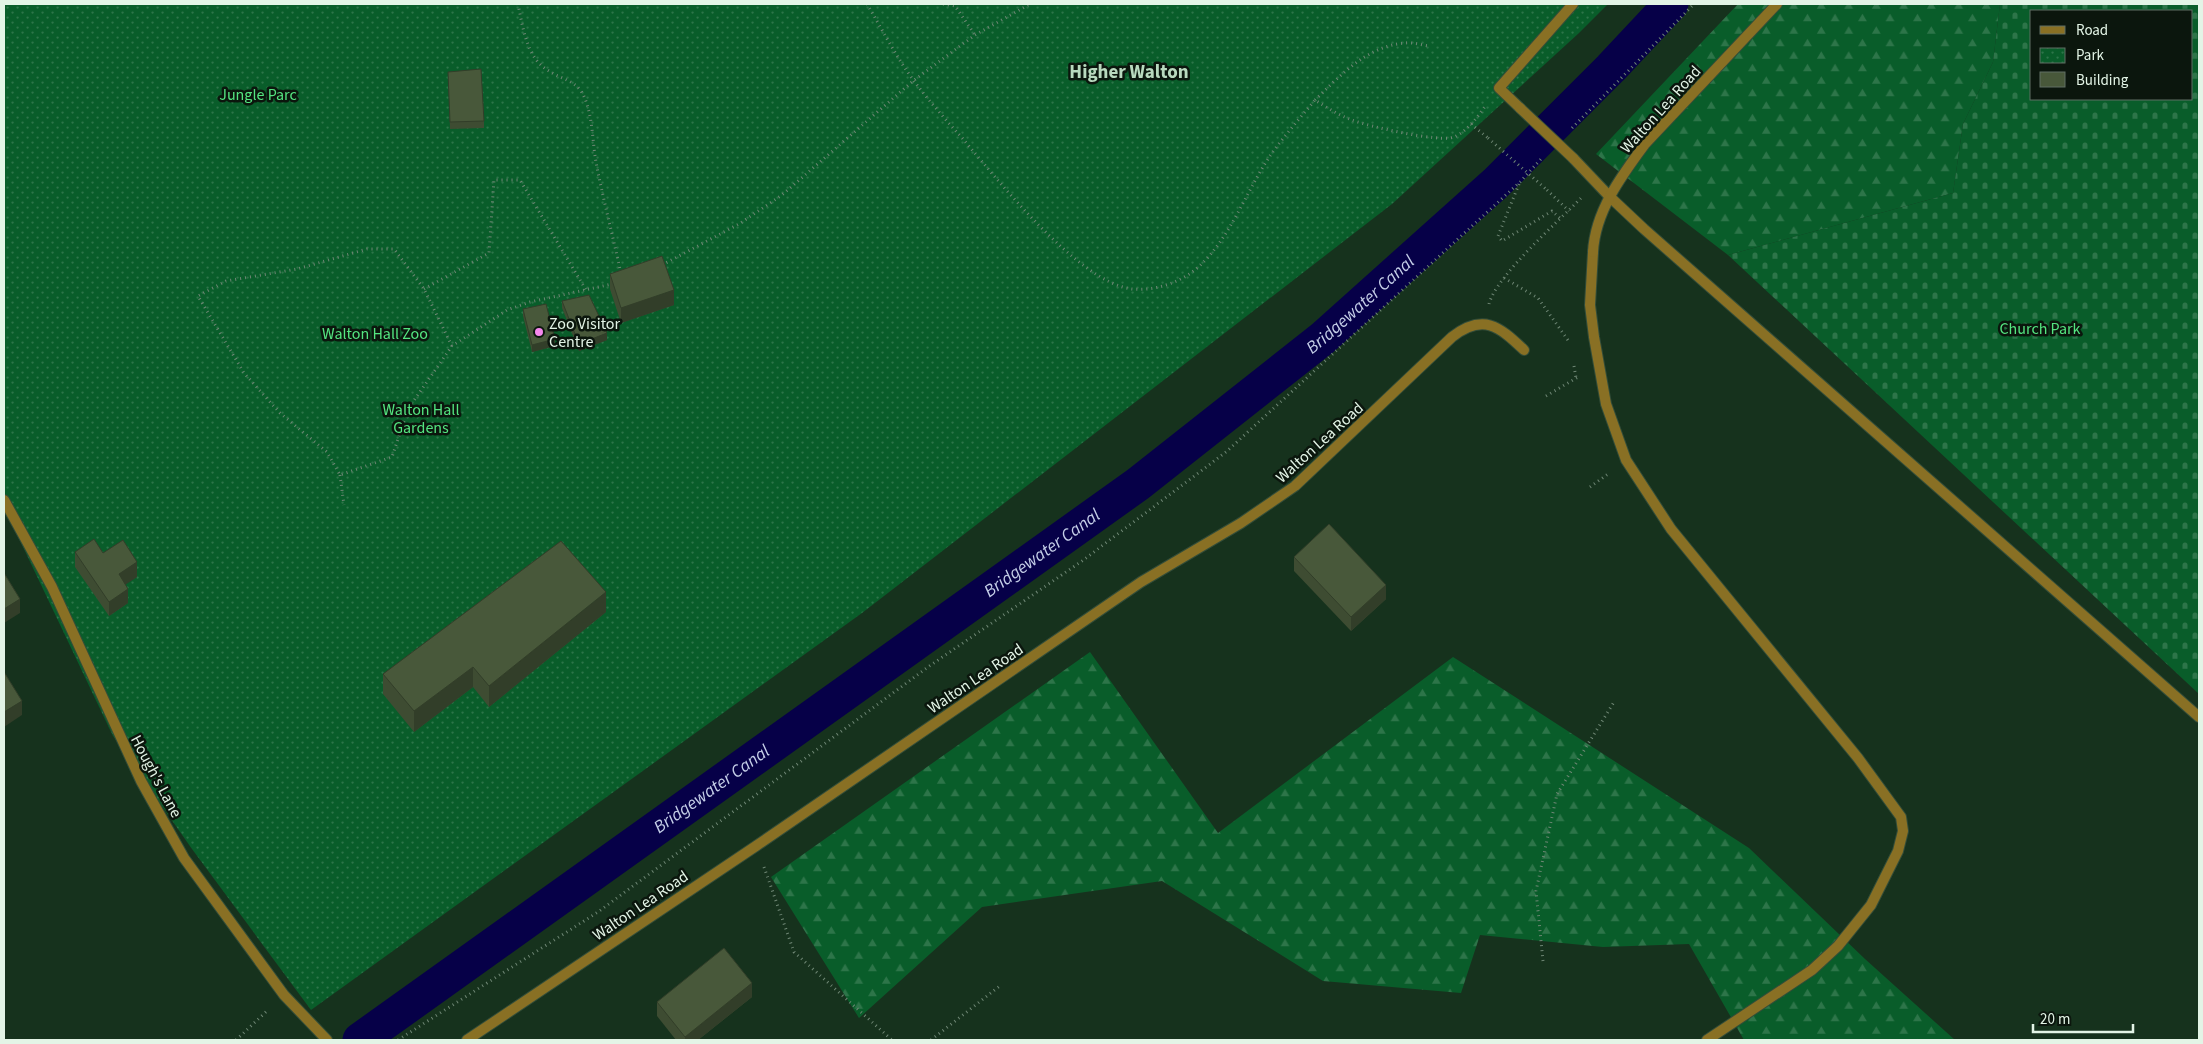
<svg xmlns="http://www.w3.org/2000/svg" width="2203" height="1044" viewBox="0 0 2203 1044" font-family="'Source Sans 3',sans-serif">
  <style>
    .forest { fill: url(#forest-firs) }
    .cemetery { fill: url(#cemetery-stones); fill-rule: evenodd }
    .park { fill: url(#park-dots) }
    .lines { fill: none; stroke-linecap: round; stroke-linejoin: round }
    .canal { stroke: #060048; stroke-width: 35 }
    .lane-casing { stroke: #334d39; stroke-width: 12 }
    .street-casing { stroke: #334d39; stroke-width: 12 }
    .path { stroke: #6f8775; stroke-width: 3; stroke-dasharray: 1 4; stroke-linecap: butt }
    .lane { stroke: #897024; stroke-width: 10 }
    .street { stroke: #897024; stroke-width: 10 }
    .lane-bridge-casing { stroke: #334d39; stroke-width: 12; stroke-linecap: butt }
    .path-bridge { stroke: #6f8775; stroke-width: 3; stroke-dasharray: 1 4; stroke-linecap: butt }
    .lane-bridge { stroke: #897024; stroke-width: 10 }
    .wall { fill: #3e4c32 }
    .shaded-wall { fill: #323e29 }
    .building { fill: #48583a; stroke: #323e29 }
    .poi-dot { fill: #f688ed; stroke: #0b160d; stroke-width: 2 }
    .labels { text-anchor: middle; stroke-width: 5; stroke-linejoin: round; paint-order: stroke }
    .park-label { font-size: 16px; fill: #54e580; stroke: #0b160d }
    .street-label { font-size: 16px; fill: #e3f4e6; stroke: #0b160d }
    .poi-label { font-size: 16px; fill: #e3f4e6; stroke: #0b160d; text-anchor: start }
    .water-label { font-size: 18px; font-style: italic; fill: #c5cee8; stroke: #0b160d }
    .quarter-label { font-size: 19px; font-weight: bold; fill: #b8d9be; stroke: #0b160d }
  </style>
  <defs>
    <pattern id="forest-firs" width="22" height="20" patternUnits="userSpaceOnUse" patternTransform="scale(1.25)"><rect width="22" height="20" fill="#095d2a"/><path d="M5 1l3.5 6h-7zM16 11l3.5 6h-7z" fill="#2d7549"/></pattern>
    <pattern id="cemetery-stones" width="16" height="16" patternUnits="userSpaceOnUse" patternTransform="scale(1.25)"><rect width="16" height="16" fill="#095d2a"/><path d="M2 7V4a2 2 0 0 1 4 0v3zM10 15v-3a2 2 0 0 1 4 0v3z" fill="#2d7549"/></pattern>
    <pattern id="park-dots" width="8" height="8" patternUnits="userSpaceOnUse" patternTransform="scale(1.25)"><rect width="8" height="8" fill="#095d2a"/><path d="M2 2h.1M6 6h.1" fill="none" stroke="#2d7549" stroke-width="1.8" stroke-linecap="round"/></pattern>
  </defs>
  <rect width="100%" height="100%" fill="#16321d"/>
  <g class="forest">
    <path d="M1738,4H2000L1993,62L1963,124L1953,193L1728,255L1596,154Z"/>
    <path d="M1090,652L1218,833L1453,657L1749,848L1865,959L1955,1040H1744L1689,944L1603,947L1480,935L1461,993L1323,981L1162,881L982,907L859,1018L771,877Z"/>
  </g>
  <path class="cemetery" d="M2000,4H2199V694L1728,255L1953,193L1963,124L1993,62ZM2032,11H2192V99H2032Z"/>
  <path class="park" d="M4,4H1608L1579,33L1392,204L862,613L311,1010L192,849L113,736L4,507Z"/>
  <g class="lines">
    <path class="canal" id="s1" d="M360,1040L1138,484L1323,338L1496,183L1611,68L1671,4"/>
    <g class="lane-casing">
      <g id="lane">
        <path d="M1520,108L1499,88L1573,4"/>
        <path d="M1573,158L1610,197L1644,229L2199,717"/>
        <path d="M1593,252L1590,305L1594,337L1606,404L1626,460L1671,529L1858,758L1901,817L1903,831L1898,851L1871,905L1838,946L1812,970L1707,1040"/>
      </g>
    </g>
    <g class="street-casing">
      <g id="street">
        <path d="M1593,252C1595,211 1622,175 1645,144L1777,4"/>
        <path d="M4,500L52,587L141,781L184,858L284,995L327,1040"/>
        <path d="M467,1040L756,846L1141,582L1241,523L1295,486L1452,337C1483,313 1499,326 1524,350"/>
      </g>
    </g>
    <g class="path">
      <path d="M518,4C523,27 526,58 549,71C559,78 573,80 581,91C593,110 592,140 596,162C603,199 613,236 621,274"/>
      <path d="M867,4C882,29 896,57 914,81C929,101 946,120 963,139C997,179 1079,283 1132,289C1155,291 1179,283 1196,269C1231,239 1246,190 1272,153C1285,135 1301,117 1315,100C1326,107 1338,115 1352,120C1367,126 1441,143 1454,137C1468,131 1478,116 1486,105"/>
      <path d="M943,4L955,6L975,35"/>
      <path d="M1315,100C1341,75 1367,46 1405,43C1413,42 1421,45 1429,46"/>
      <path d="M1471,124L1488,138"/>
      <path d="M1572,128L1694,4"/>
      <path d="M1519,184L1498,236L1502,241L1552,211L1561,219"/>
      <path d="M1547,190L1569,211"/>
      <path d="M662,265L739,224L782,195L913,81L975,35L1030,4"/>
      <path d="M1504,278L1538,298L1570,343"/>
      <path d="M424,289L489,253L494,180H520L586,290"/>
      <path d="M1489,304C1496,276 1559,221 1581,198"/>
      <path d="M452,346L424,289L394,249H367L297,269L226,281L198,296L244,373L280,413L327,452L340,475L392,457L408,409L452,346L507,310L530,302L612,284"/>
      <path d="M1574,366L1576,378"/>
      <path d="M1546,396L1578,377"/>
      <path d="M340,475L344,505"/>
      <path d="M1590,487L1608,474"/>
      <path d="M764,867L794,952L892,1040"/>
      <path d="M1543,961L1536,891L1557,794L1614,702"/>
      <path d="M236,1040L268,1010"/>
      <path d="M398,1040L598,912L928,667L1082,561L1226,452L1520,182L1541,159"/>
      <path d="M931,1040L1001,985"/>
    </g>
    <use href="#lane" class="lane"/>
    <use href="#street" class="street"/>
    <g class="lane-bridge-casing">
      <path id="lane-bridge" d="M1520,108L1573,158"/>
    </g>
    <path class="path-bridge" d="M1488,138L1547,190"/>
    <use href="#lane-bridge" class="lane-bridge"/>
  </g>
  <g class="wall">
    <path d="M448,72L484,121V128L450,129Z"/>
    <path d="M610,274L674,305L621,323L610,289Z"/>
    <path d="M562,301L607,340L579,351L562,308Z"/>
    <path d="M523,309L555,346L532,352L523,316Z"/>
    <path d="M75,552L103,553L137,577L125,584L128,603L109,616L75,567Z"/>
    <path d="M1294,557L1386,599L1351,631L1294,571Z"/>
    <path d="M606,612L489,707L473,687L414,732L383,694V674Z"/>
    <path d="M752,997L698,1040H676L657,1016V1002Z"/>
  </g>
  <g class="shaded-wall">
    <path d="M674,290V305L621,323V308Z"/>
    <path d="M607,333V340L579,351V344Z"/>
    <path d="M555,339V346L532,352V345Z"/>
    <path d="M137,562V577L119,589V574Z"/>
    <path d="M1386,585V599L1351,631V617Z"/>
    <path d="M128,589V603L109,616V602Z"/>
    <path d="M606,592V612L489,707V686Z"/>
    <path d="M20,599V613L4,623V609Z"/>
    <path d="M473,667V687L414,732V711Z"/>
    <path d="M22,701V715L4,727V712Z"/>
    <path d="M752,983V997L698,1040H685V1037Z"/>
  </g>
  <g class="building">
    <path d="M481,69L484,121L450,122L448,72Z"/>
    <path d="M662,256L674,290L621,308L610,274Z"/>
    <path d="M589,295L607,333L579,344L562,301Z"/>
    <path d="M546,304L555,339L532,345L523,309Z"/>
    <path d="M1329,524L1386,585L1351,617L1294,557Z"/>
    <path d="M94,539L103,553L123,540L137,562L119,574L128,589L109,602L75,552Z"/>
    <path d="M561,541L606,592L489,686L473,667L414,711L383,674Z"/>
    <path d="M4,573L20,599L4,609Z"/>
    <path d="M4,672L22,701L4,712Z"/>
    <path d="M724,948L752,983L685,1037L657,1002Z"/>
  </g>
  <circle class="poi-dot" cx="539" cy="332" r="5"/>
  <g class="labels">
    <g class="park-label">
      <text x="258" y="100">Jungle Parc</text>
      <text x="2040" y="334">Church Park</text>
      <text x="375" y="339">Walton Hall Zoo</text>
      <text x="421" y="415">Walton Hall<tspan x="421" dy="18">Gardens</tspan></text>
    </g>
    <g class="street-label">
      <text transform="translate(1660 109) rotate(-48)" y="6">Walton Lea Road</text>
      <text transform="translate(1319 442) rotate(-42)" y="6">Walton Lea Road</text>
      <text transform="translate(975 678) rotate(-34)" y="6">Walton Lea Road</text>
      <text transform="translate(157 776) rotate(62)" y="6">Hough's Lane</text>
      <text transform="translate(640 905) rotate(-34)" y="6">Walton Lea Road</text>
    </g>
    <g class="poi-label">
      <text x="549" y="329">Zoo Visitor<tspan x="549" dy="18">Centre</tspan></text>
    </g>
    <g class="water-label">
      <text dy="6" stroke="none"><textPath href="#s1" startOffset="1242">Bridgewater Canal</textPath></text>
      <text dy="6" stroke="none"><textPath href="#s1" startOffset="838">Bridgewater Canal</textPath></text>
      <text dy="6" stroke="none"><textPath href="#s1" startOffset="432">Bridgewater Canal</textPath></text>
    </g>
    <g class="quarter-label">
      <text x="1129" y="78">Higher Walton</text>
    </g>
  </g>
  <rect width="2203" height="1044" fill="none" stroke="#e3f4e6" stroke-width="10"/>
  <rect x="2030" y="10" width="162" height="90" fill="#0b160d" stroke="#616f64"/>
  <rect x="2040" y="26" width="25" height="8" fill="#897024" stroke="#616f64"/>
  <text x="2076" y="35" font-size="15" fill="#e3f4e6">Road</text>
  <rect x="2040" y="48" width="25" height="15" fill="url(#park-dots)" stroke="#616f64"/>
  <text x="2076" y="60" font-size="15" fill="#e3f4e6">Park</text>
  <rect x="2040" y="72" width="25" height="15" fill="#48583a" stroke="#616f64"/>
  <text x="2076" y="85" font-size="15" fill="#e3f4e6">Building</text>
  <path d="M2033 1024v8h100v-8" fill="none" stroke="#e3f4e6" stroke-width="2.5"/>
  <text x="2040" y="1024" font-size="15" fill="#e3f4e6" stroke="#0b160d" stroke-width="4" paint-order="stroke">20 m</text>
</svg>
